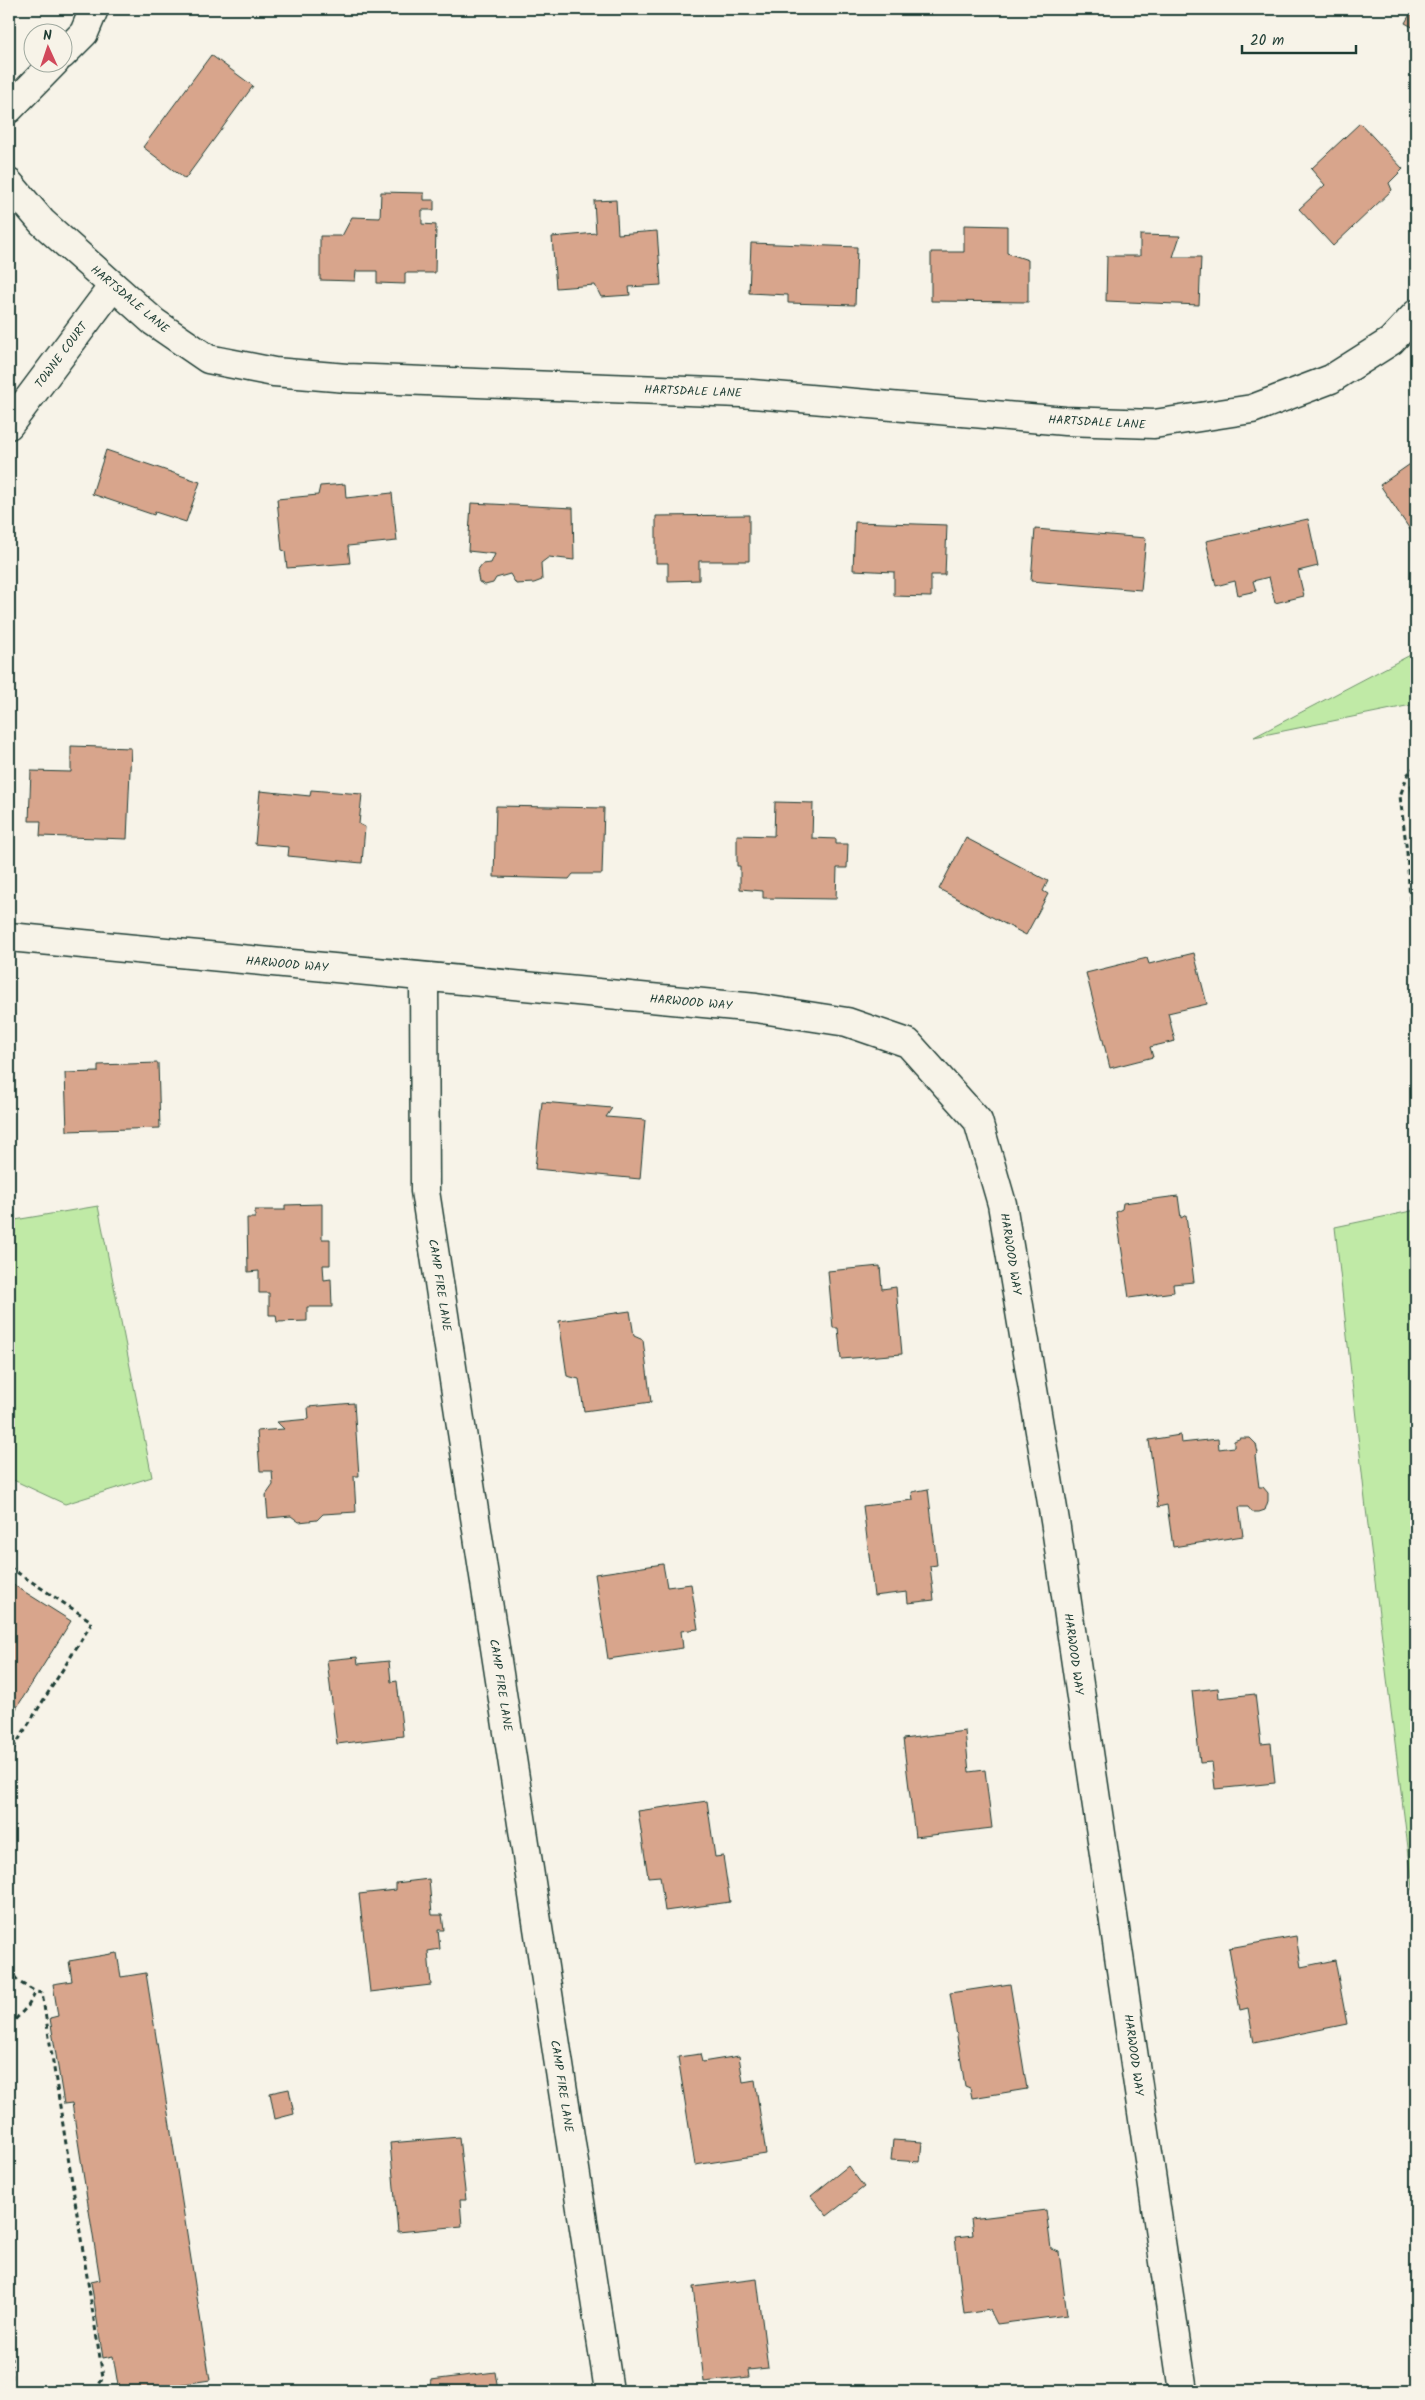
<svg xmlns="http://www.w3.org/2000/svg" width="1425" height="2400" viewBox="0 0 1425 2400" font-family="Kalam,sans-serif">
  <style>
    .green { fill: #c0eaa6; stroke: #70946d }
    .building { fill: #d8a58c; stroke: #1f3d34 }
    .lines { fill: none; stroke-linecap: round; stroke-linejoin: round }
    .minor-casing { stroke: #1f3d34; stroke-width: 31 }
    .path { stroke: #1f3d34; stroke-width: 3; stroke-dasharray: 5 4; stroke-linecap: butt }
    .minor { stroke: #f7f3e8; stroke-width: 28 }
    .labels { text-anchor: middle; stroke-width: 4; stroke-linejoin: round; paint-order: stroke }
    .street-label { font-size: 12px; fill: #1f3d34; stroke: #f7f3e8 }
  </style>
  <rect width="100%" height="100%" fill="#f7f3e8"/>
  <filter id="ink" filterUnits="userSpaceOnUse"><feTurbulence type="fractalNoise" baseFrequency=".02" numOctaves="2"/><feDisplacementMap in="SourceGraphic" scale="10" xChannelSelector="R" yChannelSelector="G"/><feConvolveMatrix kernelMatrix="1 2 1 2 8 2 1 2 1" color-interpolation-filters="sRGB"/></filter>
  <g filter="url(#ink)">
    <g class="green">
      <path d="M1416,652V704L1254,737Z"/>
      <path d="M98,1206L152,1477L65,1504L9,1478V1221Z"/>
      <path d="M1416,1210V1472L1412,1479L1416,1507V1912L1366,1509L1335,1227Z"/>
    </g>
    <g class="building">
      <path d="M1413,9H1416V29L1405,23Z"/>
      <path d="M211,55L253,86L185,179L143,147Z"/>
      <path d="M1360,123L1403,169L1389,183L1392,190L1333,246L1299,209L1325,185L1311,169Z"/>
      <path d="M381,192L424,193V200H434V210H422V224L436,225L435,273H405V284L377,283V271H356L355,281L320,280V236H342L352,217L380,218Z"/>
      <path d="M616,200L618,234L657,231L661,285L629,287L630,295L601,297L595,285L556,288L552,237L596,233L594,201Z"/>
      <path d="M964,225L1007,226V253L1028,260V302L931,301V252H964Z"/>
      <path d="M1140,235L1180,236L1173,257H1201L1199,305L1106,301L1107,256H1140Z"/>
      <path d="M751,243L857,247L855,305L788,303V295L749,293Z"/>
      <path d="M106,450L200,482L186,522L155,512L154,515L92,494Z"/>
      <path d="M1416,460V532L1413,534L1380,485Z"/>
      <path d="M345,484L346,498L392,493L397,541L348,546L350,563L287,568L285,551L282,550L277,499L318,495L320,486Z"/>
      <path d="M471,503L573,508L574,560L549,557L541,563L542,580L534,583L516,584L510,574L496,578L493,583L485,585L479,582L477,571L482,564L491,563L495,554L468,551Z"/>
      <path d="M749,515V561H699V580L668,581V563H656V516Z"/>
      <path d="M1308,519L1318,566L1298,571L1304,596L1275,603L1269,577L1253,581L1256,591L1238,595L1235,581L1216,586L1206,541Z"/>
      <path d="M855,522L947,525L945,575H931V597L894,596V572L853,570Z"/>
      <path d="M1035,529L1146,538L1141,590L1031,581Z"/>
      <path d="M71,746L131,748L127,839L40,836L41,821H29L31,771L71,772Z"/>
      <path d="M1416,784V818L1410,785Z"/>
      <path d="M311,790L362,794L359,824L365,827L362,863L288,856L289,847L255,844L260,791L310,796Z"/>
      <path d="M775,802L813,803L812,838L836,839V844H848L847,868H837L836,899L763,898V891L740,889V866H737V835L774,836Z"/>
      <path d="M496,806L604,808L602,874H573L569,879L494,877Z"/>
      <path d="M966,838L1048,881L1043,891L1048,894L1026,935L939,889Z"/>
      <path d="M1194,953L1207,1004L1168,1013L1175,1041L1150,1047L1153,1057L1110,1068L1086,973L1147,958L1149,964Z"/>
      <path d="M158,1063L160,1128L67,1131L65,1073L98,1072V1065Z"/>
      <path d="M542,1102L612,1108L606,1117L645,1120L640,1179L535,1169Z"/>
      <path d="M1178,1196L1181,1218L1186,1215L1194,1282L1173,1284L1174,1292L1129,1298L1116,1212L1122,1209L1123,1203Z"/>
      <path d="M322,1204V1239H330V1265H323L324,1280L331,1279L332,1307H307V1321L277,1322L276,1315H269V1293H259V1271L248,1272L247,1218H255V1210H285V1205Z"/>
      <path d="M880,1266L882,1289L896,1287L902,1354L841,1359L838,1328H833L828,1271Z"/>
      <path d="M630,1311L634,1336L643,1340L651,1402L584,1411L579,1379L567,1376L559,1321Z"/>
      <path d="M354,1403L359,1476H354L356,1512L323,1514L317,1520L299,1522L291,1516L268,1518L266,1495L273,1485L272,1471H260L257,1431L284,1429L277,1422L309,1419L308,1407Z"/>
      <path d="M1180,1435L1181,1443L1218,1439L1219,1449L1234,1447V1441L1241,1438H1250L1256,1444L1258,1453L1255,1456L1259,1487H1263L1268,1493V1501L1265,1510L1259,1512H1252L1248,1507H1239L1243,1536L1173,1547L1167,1505L1158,1507L1149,1440Z"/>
      <path d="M928,1489L937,1565L930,1566L934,1600L908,1603L907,1592L874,1596L863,1506L913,1500L912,1492Z"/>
      <path d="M663,1564L667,1587L691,1584L698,1629L681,1631L683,1648L608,1659L595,1574Z"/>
      <path d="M9,1582L71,1621L9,1720Z"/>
      <path d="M357,1657L358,1664L389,1661L391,1682L397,1681L403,1736L337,1744L327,1660Z"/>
      <path d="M1218,1688L1219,1698L1255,1694L1261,1744L1271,1743L1275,1783L1215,1789L1212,1762L1200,1763L1192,1691Z"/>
      <path d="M965,1731L969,1772L985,1770L992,1828L915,1837L903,1739Z"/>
      <path d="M707,1801L715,1857L723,1856L730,1902L665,1911L660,1876L648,1877L638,1811Z"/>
      <path d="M429,1879L432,1915H442L444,1930H438L440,1949L428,1951L431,1985L370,1992L359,1894L396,1890V1883Z"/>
      <path d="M1296,1936L1301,1967L1335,1960L1347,2024L1254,2043L1248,2008L1240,2010L1229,1948Z"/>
      <path d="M117,1953L121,1977L146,1973L210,2380L136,2391H119L113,2356L103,2358L91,2282L100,2280L72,2103L64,2104L50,2018L58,2016L53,1984L72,1981L69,1961Z"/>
      <path d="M1010,1984L1027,2089L972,2098L970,2088L965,2086L950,1993Z"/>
      <path d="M700,2054L702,2062L739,2056L743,2082L755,2080L766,2154L695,2165L678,2057Z"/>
      <path d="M289,2089L294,2114L275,2119L270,2093Z"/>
      <path d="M459,2137L466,2200H460L462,2226L398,2232L390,2143Z"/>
      <path d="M893,2140L922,2142L920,2162L891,2160Z"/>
      <path d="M848,2166L864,2187L827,2216L811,2196Z"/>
      <path d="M1046,2210L1051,2249L1059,2252L1067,2315L997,2324L990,2310L964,2314L955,2237L973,2235L971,2219Z"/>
      <path d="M757,2279L768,2368L748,2370L749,2377L704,2382L693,2287Z"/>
      <path d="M495,2372L498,2391H432L431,2380Z"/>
    </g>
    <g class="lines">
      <g class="minor-casing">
        <g id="minor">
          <path d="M62,55L84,33L94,9"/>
          <path d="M9,109L55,62"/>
          <path d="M9,183L42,222L154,322L208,359L274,372L347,378L741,393L1065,421L1154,424L1252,409L1331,379L1391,341L1416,314"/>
          <path d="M9,425L113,286"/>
          <path d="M9,937L756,1008L847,1022L908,1043L978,1121L1002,1204L1055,1521L1183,2391"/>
          <path d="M424,977L425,1191L609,2391"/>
        </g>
      </g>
      <g class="path">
        <path d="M1416,766L1408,774L1400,796L1407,852L1410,902L1416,937"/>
        <path d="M9,1567L91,1621L90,1626L9,1755"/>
        <path d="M9,1970L19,1982L36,1992"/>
        <path d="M9,2026L28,2006L36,1992L42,1993L103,2377L97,2389"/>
        <path d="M9,2329L11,2345V2391"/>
        <path d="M12,2387L36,2391"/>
        <path d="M68,2391L94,2388L106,2391"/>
        <path d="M168,2391L207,2386"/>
      </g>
      <use href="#minor" class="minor"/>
    </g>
  </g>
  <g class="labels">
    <g class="street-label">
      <text transform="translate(130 299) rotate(40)" y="4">HARTSDALE LANE</text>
      <text transform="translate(61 355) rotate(-53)" y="4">TOWNE COURT</text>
      <text transform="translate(693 391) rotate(2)" y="4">HARTSDALE LANE</text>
      <text transform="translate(1097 422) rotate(3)" y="4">HARTSDALE LANE</text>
      <text transform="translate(287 964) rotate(5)" y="4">HARWOOD WAY</text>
      <text transform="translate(691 1002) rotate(5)" y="4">HARWOOD WAY</text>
      <text transform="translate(1011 1254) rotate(81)" y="4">HARWOOD WAY</text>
      <text transform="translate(440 1285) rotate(81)" y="4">CAMP FIRE LANE</text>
      <text transform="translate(1074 1654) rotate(82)" y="4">HARWOOD WAY</text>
      <text transform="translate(501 1685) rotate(81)" y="4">CAMP FIRE LANE</text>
      <text transform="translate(1134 2055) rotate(82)" y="4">HARWOOD WAY</text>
      <text transform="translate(562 2086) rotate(81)" y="4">CAMP FIRE LANE</text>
    </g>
  </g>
  <rect width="1425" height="2400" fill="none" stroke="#f7f3e8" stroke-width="30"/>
  <rect x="15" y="15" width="1395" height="2370" fill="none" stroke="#1f3d34" stroke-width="2" filter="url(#ink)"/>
  <g transform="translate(48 48) rotate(357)"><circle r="24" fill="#f7f3e8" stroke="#a1aaa0"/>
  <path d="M0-4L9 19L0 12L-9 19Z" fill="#d1495b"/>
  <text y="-8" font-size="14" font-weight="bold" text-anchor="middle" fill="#1f3d34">N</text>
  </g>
  <path d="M1242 45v8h114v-8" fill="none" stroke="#1f3d34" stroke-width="2.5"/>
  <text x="1250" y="45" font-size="15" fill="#1f3d34" stroke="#f7f3e8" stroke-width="4" paint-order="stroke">20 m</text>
</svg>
